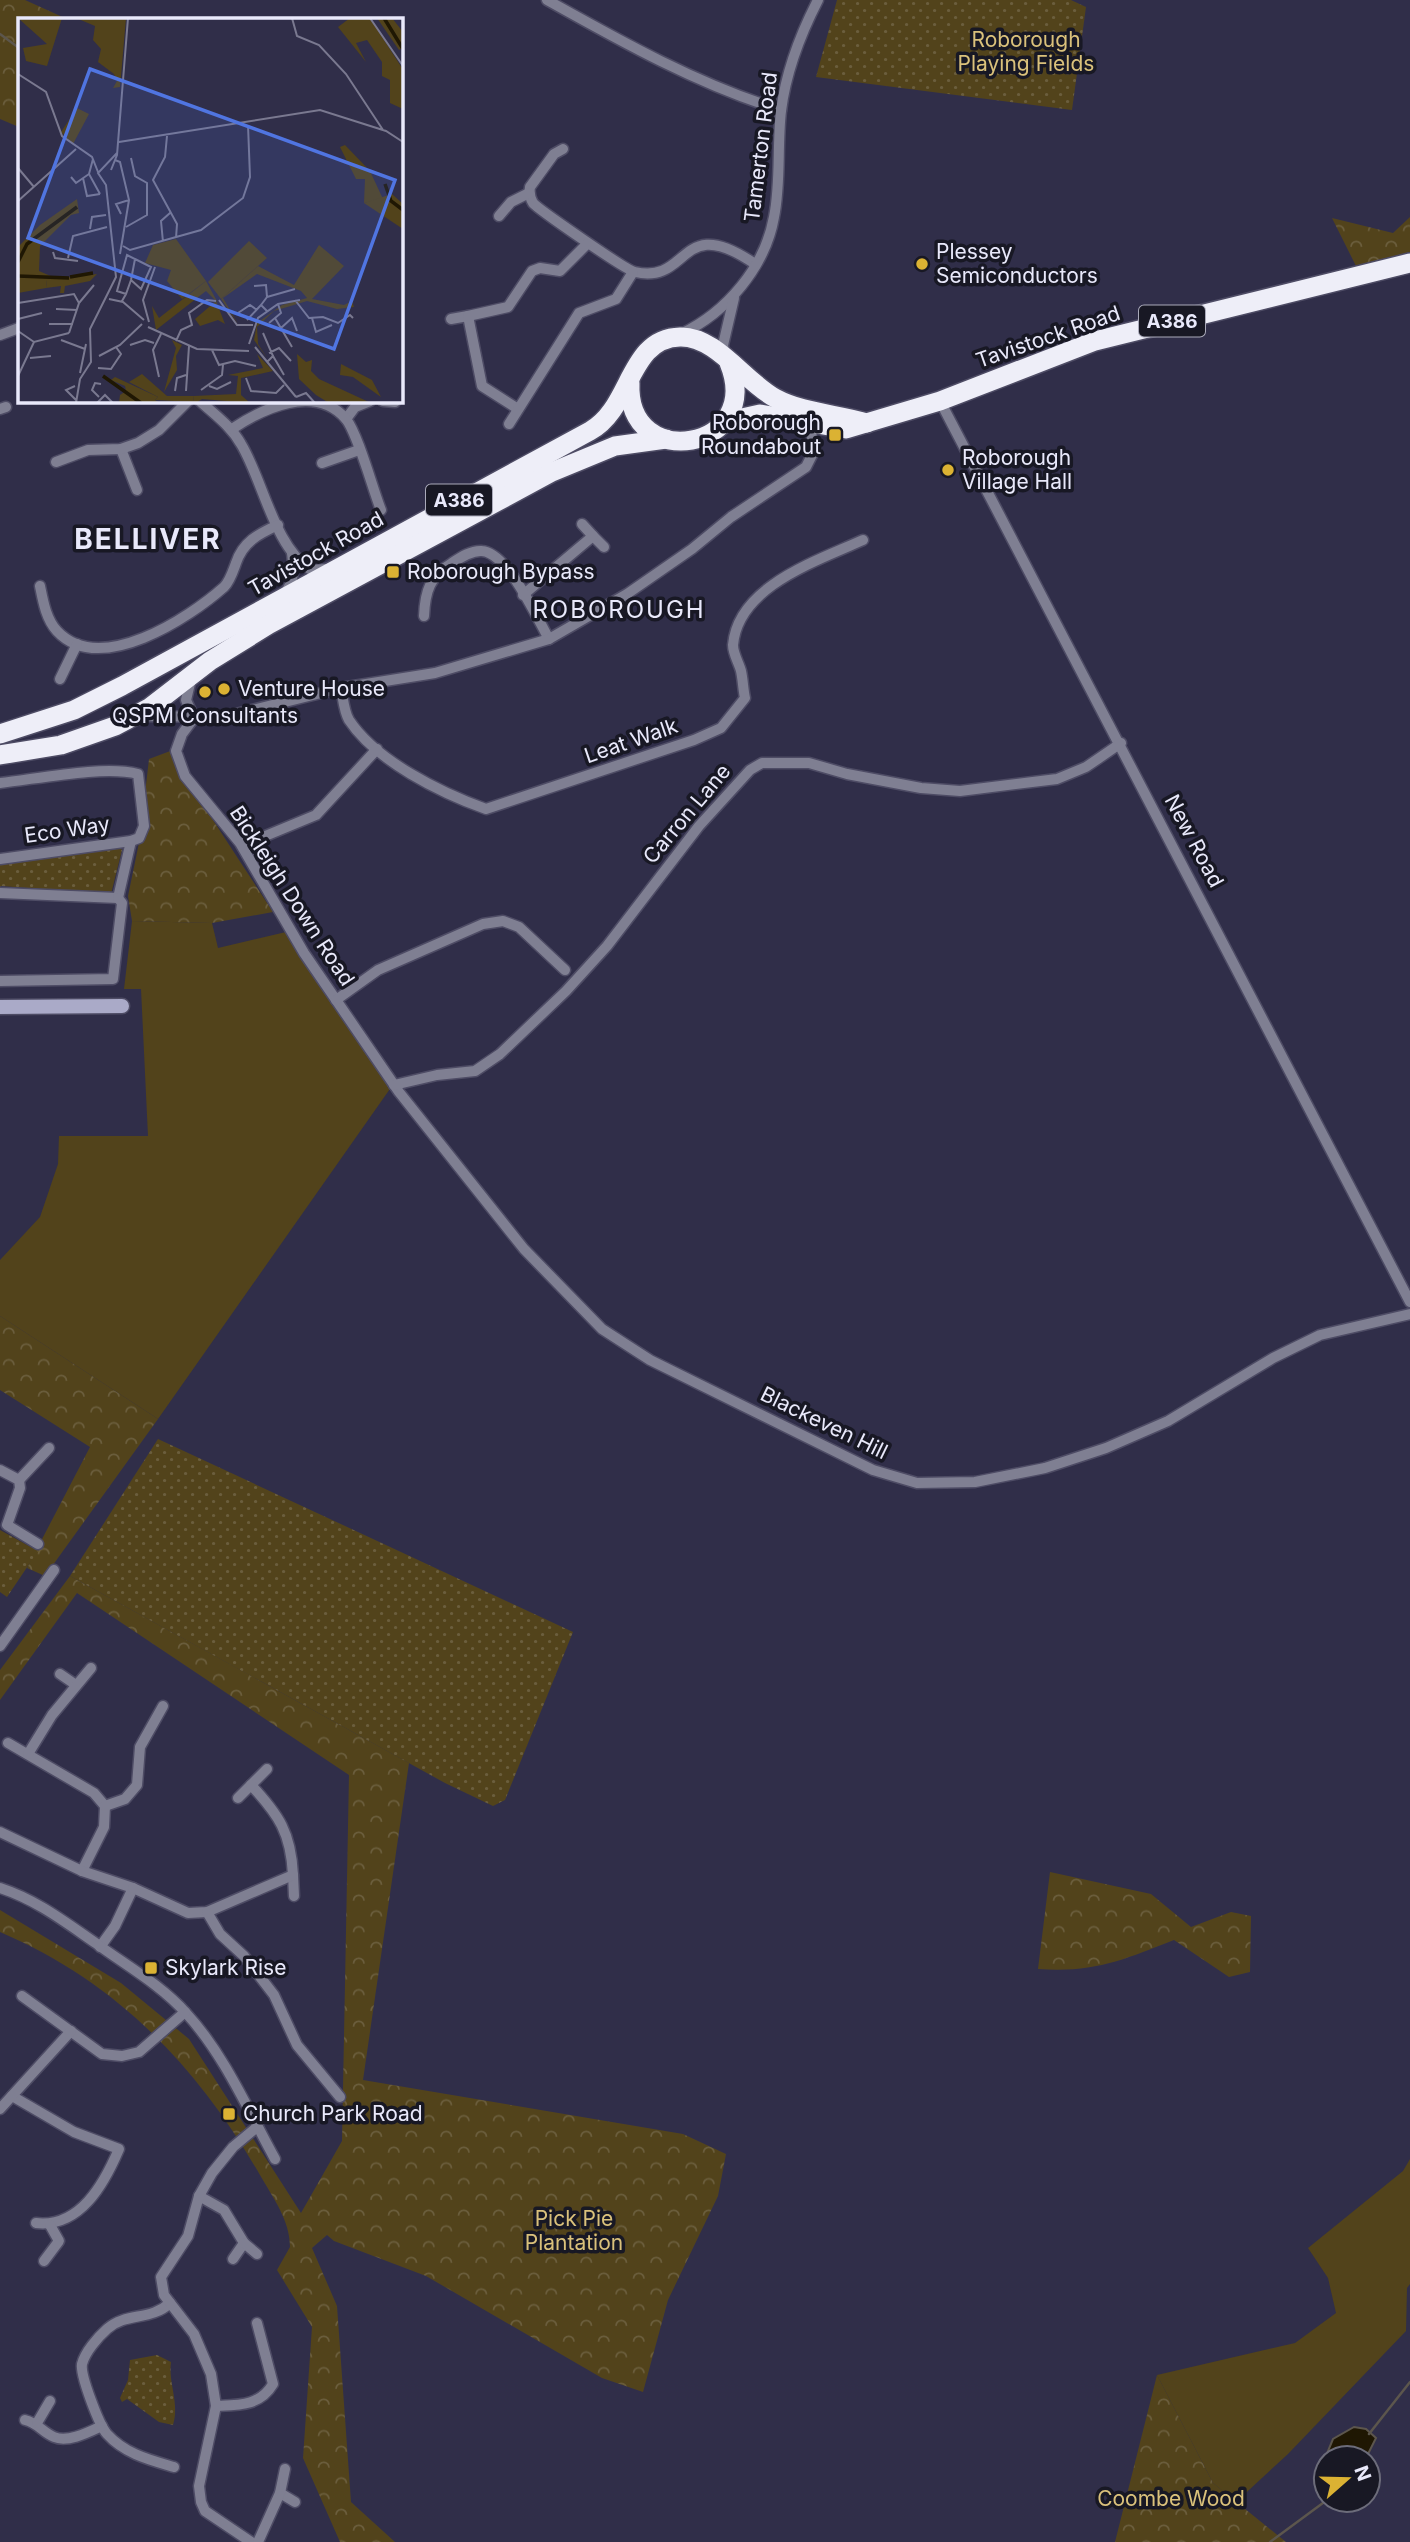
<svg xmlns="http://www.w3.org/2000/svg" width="1410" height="2542" viewBox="0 0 1410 2542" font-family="Inter,sans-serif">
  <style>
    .grass { fill: #52431b }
    .forest { fill: url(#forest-crowns) }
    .park { fill: url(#park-dots) }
    .water { fill: #1f1703; stroke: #5c564d; stroke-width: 2 }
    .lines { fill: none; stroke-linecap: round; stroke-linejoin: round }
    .stream { stroke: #5c564d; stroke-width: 2.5 }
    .street-casing { stroke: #4e4c65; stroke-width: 13 }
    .secondary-casing { stroke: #4e4c65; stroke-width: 17 }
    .highway-casing { stroke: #4e4c65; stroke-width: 22 }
    .street { stroke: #7f7f92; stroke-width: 10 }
    .secondary { stroke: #aaaac8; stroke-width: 14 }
    .highway { stroke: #eeeef8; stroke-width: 19 }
    .poi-dot { fill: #dbb233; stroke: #181824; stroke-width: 2.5 }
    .labels { text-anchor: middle; stroke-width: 7; stroke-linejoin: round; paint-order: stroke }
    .shield { fill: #181824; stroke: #aaaaba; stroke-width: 2 }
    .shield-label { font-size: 19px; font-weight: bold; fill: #e9e9fb }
    .park-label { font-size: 21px; fill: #dac17b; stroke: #181824 }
    .street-label { font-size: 21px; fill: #e9e9fb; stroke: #181824 }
    .poi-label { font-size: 21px; fill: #e9e9fb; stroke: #181824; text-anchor: start }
    .quarter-label { font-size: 24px; letter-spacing: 2px; fill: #e9e9fb; stroke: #181824 }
    .district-label { font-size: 28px; font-weight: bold; letter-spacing: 2px; fill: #e9e9fb; stroke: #181824 }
    .inset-river { fill: none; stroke: #1f1703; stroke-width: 3.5 }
    .inset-road { fill: none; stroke: #7a7990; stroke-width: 2 }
    .view { fill: #5075e1; fill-opacity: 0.15; stroke: #5075e1; stroke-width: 3.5 }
    .inset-edge { fill: none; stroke: #e9e9fb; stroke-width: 3.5 }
  </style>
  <defs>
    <pattern id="forest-crowns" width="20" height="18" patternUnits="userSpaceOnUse" patternTransform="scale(1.75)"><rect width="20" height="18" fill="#52431b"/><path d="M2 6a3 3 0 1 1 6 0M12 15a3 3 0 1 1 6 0" fill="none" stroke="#6b5e3d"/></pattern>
    <pattern id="park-dots" width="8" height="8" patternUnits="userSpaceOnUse" patternTransform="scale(1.75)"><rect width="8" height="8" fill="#52431b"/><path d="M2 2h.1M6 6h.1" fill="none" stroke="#6b5e3d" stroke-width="1.8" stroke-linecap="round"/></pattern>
  </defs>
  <rect width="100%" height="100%" fill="#302e49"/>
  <g class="grass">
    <path d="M132,921L212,923L218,948L286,932L392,1086L158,1419L0,1316V1260L40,1217L58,1164L59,1136H148L141,989H124Z"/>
    <path d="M1410,2159V2284L1407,2288L1406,2331L1288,2454L1236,2502L1213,2483L1157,2375L1295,2343L1336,2313L1328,2278L1308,2248L1403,2171Z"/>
  </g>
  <g class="forest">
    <path d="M0,0H25L67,19H19V127L0,119Z"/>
    <path d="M1410,217V252L1356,266L1332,218L1393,233Z"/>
    <path d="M173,750L177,765L273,912L212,923L132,921L128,896L140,838L149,759Z"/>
    <path d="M0,1316L158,1419L45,1576L27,1568L90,1447L0,1390Z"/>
    <path d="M70,1576L409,1763L363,2080L683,2134L726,2154L718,2196L668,2300L643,2392L602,2378L426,2276L334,2241L327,2235L312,2248L337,2306L351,2502L395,2542H340L303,2458L312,2327L277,2270L290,2247C290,2220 273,2198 260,2175C197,2066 117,1982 0,1932V1910L121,1983L189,2039L301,2213L342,2141L349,1775L77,1593L0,1700V1670Z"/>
    <path d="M1050,1872L1151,1894L1191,1927L1231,1912L1251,1916L1250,1972L1229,1977L1174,1940C1123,1960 1094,1973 1038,1969Z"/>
    <path d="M1157,2375L1213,2483L1286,2542H1115Z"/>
  </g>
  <g class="park">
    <path d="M837,0H1071L1086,7L1072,110L816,77Z"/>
    <path d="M120,848L122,850L111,894L1,886L0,889V864Z"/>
    <path d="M158,1439L573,1632L505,1800L493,1806L445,1783L70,1576Z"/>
    <path d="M0,1530L38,1551L7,1597L0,1592Z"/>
    <path d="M157,2355L171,2362C168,2383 180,2404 173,2425L159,2422L127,2399L122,2402L120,2398L128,2380L130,2360Z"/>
  </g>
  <path class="water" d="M1354,2427L1366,2429L1376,2438L1366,2458H1326V2468L1323,2463L1333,2439Z"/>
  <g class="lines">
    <g class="stream">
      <path d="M0,34L19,48"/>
      <path d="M1369,2434L1410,2382"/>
      <path d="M1270,2542L1327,2500"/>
    </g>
    <g class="street-casing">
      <g id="street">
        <path d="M547,0C622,42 699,85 781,110"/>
        <path d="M563,149L554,154L530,187C529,193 530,198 533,203C538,209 627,271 635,272C691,285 678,211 755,264"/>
        <path d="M499,216L511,202L529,193"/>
        <path d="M451,319L468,316"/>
        <path d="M681,334C727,312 765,267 774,217C781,183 777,146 781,111C786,71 800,35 818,0"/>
        <path d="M0,335L19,328"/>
        <path d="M725,357L723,345L734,298"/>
        <path d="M200,401C215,415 231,426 241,444C263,480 274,547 311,570L326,569"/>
        <path d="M383,401L395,402"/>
        <path d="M940,401L1410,1302"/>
        <path d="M0,409L6,407"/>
        <path d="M518,409L482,386L468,316L508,307L532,271L540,268L560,271L587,244"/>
        <path d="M346,419L355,407L370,401"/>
        <path d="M509,424L579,313L616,299L633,272"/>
        <path d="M232,429C262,409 315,383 346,419C358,434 373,490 381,510"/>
        <path d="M121,449L137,490"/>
        <path d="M56,462L88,450L121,449L138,443L159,430L188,401"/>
        <path d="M322,463L359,450"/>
        <path d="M593,536L604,547"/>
        <path d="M40,586C43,601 46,619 57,631C100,677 189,618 224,587C230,581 233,571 236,563C243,542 258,534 278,525"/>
        <path d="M284,594C295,581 294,569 292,553"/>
        <path d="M523,595L593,536L582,524"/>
        <path d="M424,616C425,591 430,576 452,563C461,557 472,550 482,551C508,553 537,618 549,639"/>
        <path d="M60,679L77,644"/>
        <path d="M191,679L186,700L194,718"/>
        <path d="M341,688C343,698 344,712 349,720C376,761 441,793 486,809L694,740L721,728L745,698C743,689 743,680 741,671C739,663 733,654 733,645C738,586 817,561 863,540"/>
        <path d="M143,716L224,717L341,688L435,673L549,639L627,594L692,549L731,517L806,467L815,449L809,425"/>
        <path d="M194,718L182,734L176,751L185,776L240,843L304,953L399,1092L524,1249L602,1329L650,1360L873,1470L917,1483L975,1482L1045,1468L1106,1448L1168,1421L1273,1358L1320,1335L1410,1314"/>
        <path d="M0,783C37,779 104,765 138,774L144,826L139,838L131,841L0,859"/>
        <path d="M258,839L316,815L377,749"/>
        <path d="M0,893L118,898"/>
        <path d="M118,898L131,841"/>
        <path d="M0,981L113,979L122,903L118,898"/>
        <path d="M336,1000L378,970L483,924L503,921L519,927L565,970"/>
        <path d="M394,1085L437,1075L475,1071L500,1054L566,991L607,946L699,826L750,770L762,763H809L847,774L921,788L960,791L1057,779L1086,767L1121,743"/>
        <path d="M0,1470L19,1480L20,1488L7,1525L38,1544"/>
        <path d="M19,1480L49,1448"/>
        <path d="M0,1646L54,1570"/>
        <path d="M60,1674L76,1685"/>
        <path d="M8,1743L94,1793L105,1806L104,1827L82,1871"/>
        <path d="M28,1754L52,1715L91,1668"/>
        <path d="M238,1798L267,1769"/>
        <path d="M105,1806L125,1799L137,1785L140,1747L163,1706"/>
        <path d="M0,1832L82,1871L133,1888L115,1926L100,1947"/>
        <path d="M293,1875L294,1896"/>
        <path d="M0,1888C37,1900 65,1922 97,1944C127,1966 161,1985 186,2013C224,2054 248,2110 275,2159"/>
        <path d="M133,1888L188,1913L207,1912L293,1875C291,1833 279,1815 251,1785"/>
        <path d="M207,1912L220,1934L244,1956L274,1995L297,2045L340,2097"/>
        <path d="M22,1996L102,2054L122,2056L139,2052L185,2012"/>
        <path d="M12,2096L74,2132L119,2149C104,2184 80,2228 36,2223"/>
        <path d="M0,2109L71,2031"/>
        <path d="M199,2196L224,2210L244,2243L233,2259"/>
        <path d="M244,2243L257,2254"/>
        <path d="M44,2261L59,2241L50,2225"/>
        <path d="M170,2303C151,2321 126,2312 107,2329C98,2337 85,2352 82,2364C80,2375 99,2425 107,2434C125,2454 150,2460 174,2467"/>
        <path d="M216,2406C239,2405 260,2406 273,2384L257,2323"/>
        <path d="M25,2420C38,2423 42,2432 54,2437C68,2443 89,2432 102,2426"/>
        <path d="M37,2423L50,2401"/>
        <path d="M280,2493L295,2502"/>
        <path d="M251,2542L205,2511L201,2502L199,2486L216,2406L211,2374L194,2334L164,2295L161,2277L188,2236L199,2196L212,2173L233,2147L257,2127"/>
        <path d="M258,2542L280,2493L285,2469"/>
      </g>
    </g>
    <g class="secondary-casing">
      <path id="secondary" d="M0,1007L122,1006"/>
    </g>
    <g class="highway-casing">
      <g id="highway">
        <path d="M630,383C626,474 765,451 729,363"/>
        <path d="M724,422L760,414L846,429L940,401L1095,341L1410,263"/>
        <path d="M0,734L74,710L122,686C278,600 434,515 590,431C632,408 628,338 680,337C716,336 744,381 775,398C803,413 837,414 867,423"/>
        <path d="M0,755L61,745L115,726L149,708L210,661L268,625L552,472L615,446L666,439"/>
      </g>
    </g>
    <use href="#street" class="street"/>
    <use href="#secondary" class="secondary"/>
    <use href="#highway" class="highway"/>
  </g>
  <g class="poi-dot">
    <circle cx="922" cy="264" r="7"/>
    <rect x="828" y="428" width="14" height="14" rx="3.5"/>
    <circle cx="948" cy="470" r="7"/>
    <rect x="386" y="565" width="14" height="14" rx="3.5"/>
    <circle cx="224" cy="689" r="7"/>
    <circle cx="205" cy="692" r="7"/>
    <rect x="144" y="1961" width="14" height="14" rx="3.5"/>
    <rect x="222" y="2107" width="14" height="14" rx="3.5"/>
  </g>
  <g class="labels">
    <g class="shield">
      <rect x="1139" y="305.5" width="66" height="31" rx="5"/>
      <rect x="426" y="484.5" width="66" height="31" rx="5"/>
    </g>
    <g class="shield-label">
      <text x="1172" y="328">A386</text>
      <text x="459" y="507">A386</text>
    </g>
    <g class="park-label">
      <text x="1026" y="47">Roborough<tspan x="1026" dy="24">Playing Fields</tspan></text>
      <text x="574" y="2226">Pick Pie<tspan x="574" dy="24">Plantation</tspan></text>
      <text x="1171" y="2506">Coombe Wood</text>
    </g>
    <g class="street-label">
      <text transform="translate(761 147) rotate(-83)" y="7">Tamerton Road</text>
      <text transform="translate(1048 337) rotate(-19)" y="7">Tavistock Road</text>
      <text transform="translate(316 554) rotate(-29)" y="7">Tavistock Road</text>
      <text transform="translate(631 741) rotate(-19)" y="7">Leat Walk</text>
      <text transform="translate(687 814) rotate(-50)" y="7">Carron Lane</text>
      <text transform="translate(67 830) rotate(-8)" y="7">Eco Way</text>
      <text transform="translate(1194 841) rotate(62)" y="7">New Road</text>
      <text transform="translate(292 896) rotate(57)" y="7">Bickleigh Down Road</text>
      <text transform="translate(824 1423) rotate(26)" y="7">Blackeven Hill</text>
    </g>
    <g class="poi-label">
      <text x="936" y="259">Plessey<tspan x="936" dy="24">Semiconductors</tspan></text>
      <text x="821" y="430" text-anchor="end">Roborough<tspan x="821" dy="24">Roundabout</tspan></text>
      <text x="962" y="465">Roborough<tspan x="962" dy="24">Village Hall</tspan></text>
      <text x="407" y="579">Roborough Bypass</text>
      <text x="238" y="696">Venture House</text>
      <text x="205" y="723" text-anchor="middle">QSPM Consultants</text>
      <text x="165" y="1975">Skylark Rise</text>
      <text x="243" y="2121">Church Park Road</text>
    </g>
    <g class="quarter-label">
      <text x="619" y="618">ROBOROUGH</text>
    </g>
    <g class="district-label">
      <text x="148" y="549">BELLIVER</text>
    </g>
  </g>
  <g transform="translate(18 18)">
    <rect width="385" height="385" fill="#302e49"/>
    <path d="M327,127L352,153L365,181L346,185L347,161H338L322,129ZM158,221L188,263L164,281L149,263L153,252L127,245L135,227ZM323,346L354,362L363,379L335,359L322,357ZM124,356L149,378H176L175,384L137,382L140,379L111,364Z" fill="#52431b"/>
    <path d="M0,0H44L29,48L8,43L5,30L29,26ZM58,0H108L102,69L95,70L99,63L96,56L80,44L83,31L75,22L77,8ZM332,0H352L384,50L385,91L372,85V62L364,58V44L349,22L338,25L348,44L320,9ZM359,0H374L385,14V29L381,32ZM374,176L385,186V211L346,185ZM59,181L61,195L53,197L22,228L21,253L42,262H29L28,270L0,275V229L22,207ZM301,227L326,248L294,281L326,287L334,283L336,289L319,291L289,283L256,293L239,309L240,326L249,340L236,322L239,305L264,287L289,280L283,273L239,256L205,280L220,306L203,281L240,248L276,267ZM188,263L200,285L188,273L138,312L134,288L141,300ZM154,322L164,327L158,338L159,352L146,374L158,330ZM239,336L255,353L223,360V377L232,385L184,381L178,385H167L175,384L176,378L218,376L220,358L210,357L245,350ZM279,336L288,344L294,342L293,353L301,361L353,385H311L298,377L281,361ZM97,359L140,379L137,382L142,385H101L102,377L108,373L107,368L93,362Z" fill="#52431b"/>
    <path d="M59,90L71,96L55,126L43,114ZM231,223L249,240L203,281L190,264ZM79,256L72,263L47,268L46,275H42L43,268L28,270L29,262ZM198,283L207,306L200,302L182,308L177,301Z" fill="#52431b"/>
    <path class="inset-river" d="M366,0L385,31M367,166L373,183L385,192M0,244L9,226L59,189M0,258L51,260M52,259L75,255M85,358L123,385"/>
    <path class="inset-road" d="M274,0L279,18L301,27L328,56L365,112M352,0L385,48M0,56L28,74L44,118L74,139L80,154M149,118L147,139L135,162L159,206L158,220M101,124L302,92L368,113L385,124M97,142L102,144L111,182L102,236M0,150L16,169M93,152L99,137L110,0M71,156L82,176M53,159L58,165L71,156L75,141M65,160L69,178L82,176M0,183L58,131M103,196L98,186L111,182M108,209L129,197V165L117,158L113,140M72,211L74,199L88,197M145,224L143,203L152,195M105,228L112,232L183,212L225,180L232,159L230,107M35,234L37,240L60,243M50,240L55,218L89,209M113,262L123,271L133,249L117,241M236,268L248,267L249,279L243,287M249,279L277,271M91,281L105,284L126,302M201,282L219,307H235M277,282L291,300L305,299L320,305L332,297L335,300M104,283L108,276L113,262L117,241L109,237L99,273L108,276M0,285L56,276L61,285L51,315M61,285L76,267M38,291L59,292M220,295L232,287L239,292M257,300L274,329M294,300L298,314L314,307M0,301L24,295M229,302L243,287L249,293M131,304L125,282L137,249M251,305L263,295L260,286M31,306H55M130,309L179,331L231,333M263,310L274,300L279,313M0,313L16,324L51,315M245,315L255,338L249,344M43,322L67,331M158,323L163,312L174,307L171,295L189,282L198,283M231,326L240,300L260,286L282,282M112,327L127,322L136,325M237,329L278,379M194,332L201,347L217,343L238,348M251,335L261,330L273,343M81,338L102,327L124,306M255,338L266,357M12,340L33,338M80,350L93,351L103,336L98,329M62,355L68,326M0,358L16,324M141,359L135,332L143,316M228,360L233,373L258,375L266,367M57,368L48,372L58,382M191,368L199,371L213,364M183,372L204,357L205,347M157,373L159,360L168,357M168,373L171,328M81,379L74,372L77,365L83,366M278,379L288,375L297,385M58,385L62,361L73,344L72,311L98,259L88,167L80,155L99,135M79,385L87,377L95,385"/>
    <path class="view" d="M72,51L377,162L316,331L10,220Z"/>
    <rect width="385" height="385" class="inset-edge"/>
  </g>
  <g transform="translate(1347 2479) rotate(70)"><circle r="33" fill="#181824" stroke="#6c6c7a" stroke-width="2"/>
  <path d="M0-5L12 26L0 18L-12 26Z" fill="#dbb233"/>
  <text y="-10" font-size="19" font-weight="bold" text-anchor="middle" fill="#e9e9fb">N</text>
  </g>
</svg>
